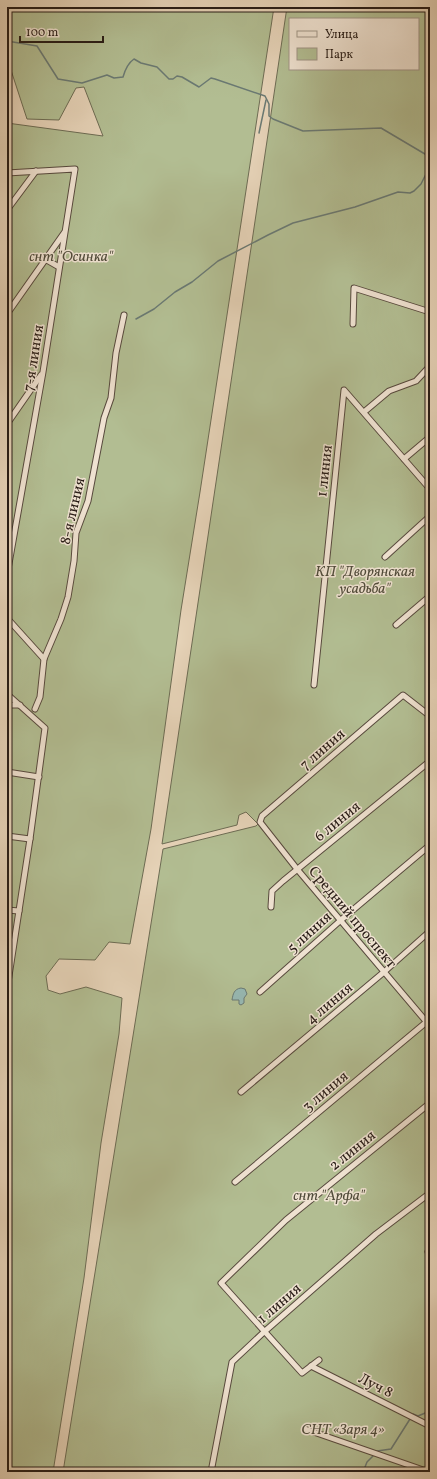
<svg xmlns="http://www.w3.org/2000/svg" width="437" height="1479" viewBox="0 0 437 1479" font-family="Vollkorn,serif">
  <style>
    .green { fill: #b2bd92; stroke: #6d6c54; fill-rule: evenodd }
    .water { fill: #96b7b1; stroke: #6a7973 }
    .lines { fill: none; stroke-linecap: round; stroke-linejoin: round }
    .stream { stroke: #6a7973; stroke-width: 1.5 }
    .minor-casing { stroke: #584a3e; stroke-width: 7 }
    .minor { stroke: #efe2d1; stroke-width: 5 }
    .labels { text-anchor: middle; stroke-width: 3; stroke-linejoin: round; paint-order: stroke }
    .park-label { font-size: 15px; font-style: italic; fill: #514c3b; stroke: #efe2d1 }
    .street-label { font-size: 15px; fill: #281c16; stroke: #efe2d1 }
  </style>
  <rect width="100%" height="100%" fill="#e6d3b8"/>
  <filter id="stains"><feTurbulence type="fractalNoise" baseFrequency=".005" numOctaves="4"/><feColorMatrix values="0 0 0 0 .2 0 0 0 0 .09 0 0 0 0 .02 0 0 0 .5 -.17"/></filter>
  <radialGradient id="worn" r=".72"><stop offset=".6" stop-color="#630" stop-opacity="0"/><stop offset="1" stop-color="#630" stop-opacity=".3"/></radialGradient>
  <g class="green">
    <path d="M7,7H274L200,492L181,610L151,829L130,944L109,942L95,960L59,959L46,976L48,990L60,994L86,987L122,998L119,1034L101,1143L84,1278L53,1472H7V123L103,136L84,87L76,88L59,120L27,119L7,58Z"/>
    <path d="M287,7H430V1472H63L163,849L256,826L258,824L246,812L239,815L237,825L162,844ZM290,19H418V69H290Z"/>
  </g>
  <path class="water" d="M241,988L245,989L247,994L244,998V1003L241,1005L239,1004V1000H232C233,994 234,989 241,988Z"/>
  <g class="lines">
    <g class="stream">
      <path d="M7,41L37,46L58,79L82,83L107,75L114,78L123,77C125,70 128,63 134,59L141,63L157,67L169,79H173L177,76L182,77L199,87L211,78L215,79L265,96L269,104V116L273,119L303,131L381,128L430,157"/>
      <path d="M259,133L266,100"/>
      <path d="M136,319L154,309L175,292L192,282L218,261L268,235L293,223L355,207L398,192L410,193L414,191L421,184L426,174L430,171"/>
      <path d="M430,1391V1397"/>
      <path d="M413,1414L418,1416L430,1411"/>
      <path d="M377,1451L391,1449L410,1419"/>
      <path d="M363,1472L367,1462L373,1456"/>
    </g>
    <g class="minor-casing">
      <g id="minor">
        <path d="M7,173L75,169L43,372L7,575"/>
        <path d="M7,210L36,171"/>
        <path d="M45,259L59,267"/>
        <path d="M7,314L64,233"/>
        <path d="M353,324L354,288L430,312"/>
        <path d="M364,412L389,391L416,381L430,366"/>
        <path d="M7,424L41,375"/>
        <path d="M404,459L430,437"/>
        <path d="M385,557L430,516"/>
        <path d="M7,618L44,659"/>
        <path d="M396,625L430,596"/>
        <path d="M314,685L344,390L430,489"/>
        <path d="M7,694L45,728L30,839L7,989"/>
        <path d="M7,705H20"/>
        <path d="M35,709L40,697L44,659L61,619L68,597L74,561L76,533L88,501L104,418L111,398L116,353L124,315"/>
        <path d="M430,716L403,695L262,816L260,822L297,869L430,1026"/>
        <path d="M7,772L39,777"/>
        <path d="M7,836L30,839"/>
        <path d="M271,907L272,891L283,881L430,761"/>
        <path d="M7,910L19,911"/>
        <path d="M260,992L341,920L430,845"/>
        <path d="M241,1092L384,972L430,931"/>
        <path d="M235,1182L430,1019"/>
        <path d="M430,1251L428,1252L430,1255"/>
        <path d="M319,1360L302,1373L221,1283L286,1220L430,1103"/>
        <path d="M311,1366L430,1426"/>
        <path d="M305,1429L429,1472"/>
        <path d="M211,1472L232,1362L264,1332L376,1234L430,1193"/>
      </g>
    </g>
    <use href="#minor" class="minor"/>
  </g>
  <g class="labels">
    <g class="park-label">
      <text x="71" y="261">снт "Осинка"</text>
      <text x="365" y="576">КП "Дворянская<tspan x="365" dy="17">усадьба"</tspan></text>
      <text x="329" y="1200">снт "Арфа"</text>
      <text x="343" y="1434">СНТ «Заря 4»</text>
    </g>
    <g class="street-label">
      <text transform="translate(33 358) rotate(-81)" y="5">7-я линия</text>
      <text transform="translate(324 471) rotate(-84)" y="5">1 линия</text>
      <text transform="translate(72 511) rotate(-77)" y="5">8-я линия</text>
      <text transform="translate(322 749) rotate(-41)" y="5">7 линия</text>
      <text transform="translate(337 821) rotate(-39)" y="5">6 линия</text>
      <text transform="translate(353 917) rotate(50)" y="5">Средний проспект</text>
      <text transform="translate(309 932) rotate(-42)" y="5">5 линия</text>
      <text transform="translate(329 1003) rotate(-40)" y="5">4 линия</text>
      <text transform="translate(325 1091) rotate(-40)" y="5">3 линия</text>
      <text transform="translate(352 1150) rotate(-39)" y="5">2 линия</text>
      <text transform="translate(279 1303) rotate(-41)" y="5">1 линия</text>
      <text transform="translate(376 1385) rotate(27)" y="5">Луч 8</text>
    </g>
  </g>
  <rect width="437" height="1479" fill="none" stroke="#e6d3b8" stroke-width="24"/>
  <rect x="8" y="8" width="421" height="1463" fill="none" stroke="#281c16" stroke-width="2"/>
  <rect x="12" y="12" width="413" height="1455" fill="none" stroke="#281c16"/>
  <rect x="289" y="18" width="130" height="52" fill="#efe2d1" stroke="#9f9386"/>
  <rect x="297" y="31" width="20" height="6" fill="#efe2d1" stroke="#9f9386"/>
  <text x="325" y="38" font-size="12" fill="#281c16">Улица</text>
  <rect x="297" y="48" width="20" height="12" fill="#b2bd92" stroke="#9f9386"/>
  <text x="325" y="58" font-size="12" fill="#281c16">Парк</text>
  <path d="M20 36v6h83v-6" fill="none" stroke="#281c16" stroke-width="2"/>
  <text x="26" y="36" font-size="12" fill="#281c16" stroke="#efe2d1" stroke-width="3" paint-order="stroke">100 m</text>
  <rect width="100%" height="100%" filter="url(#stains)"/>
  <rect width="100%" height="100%" fill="url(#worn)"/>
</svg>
